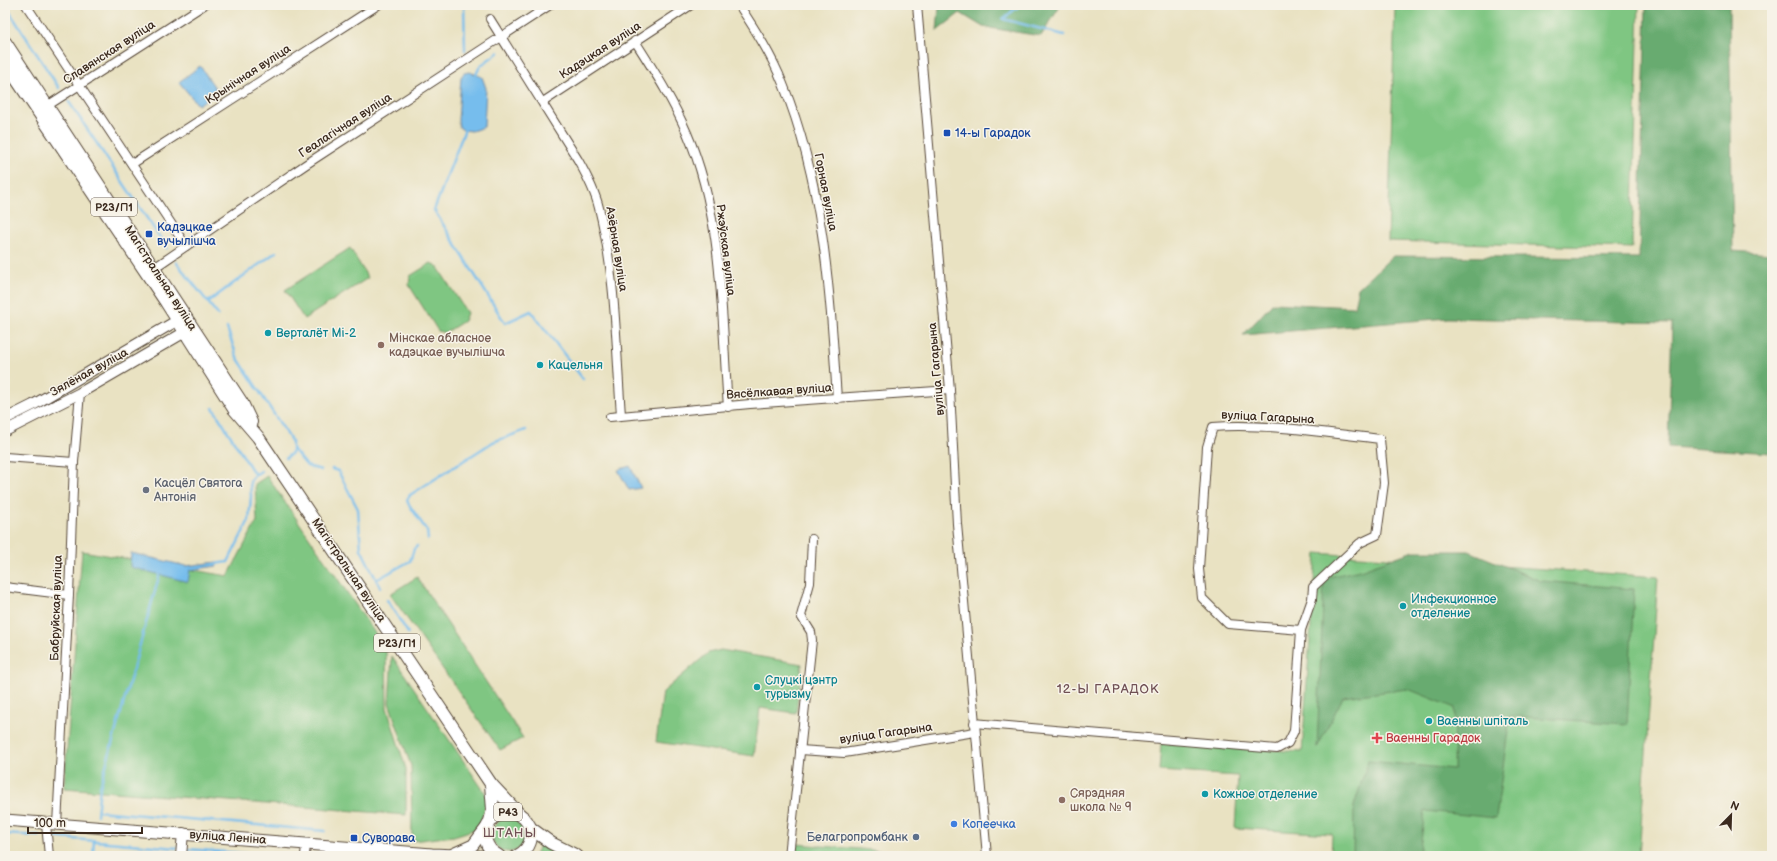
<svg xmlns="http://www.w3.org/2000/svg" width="1777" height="861" viewBox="0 0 1777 861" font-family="'Balsamiq Sans',sans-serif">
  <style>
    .green { fill: #7fc682; stroke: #5d7850 }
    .forest { fill: #67ab70; stroke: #516a47 }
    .water { fill: #76bded; stroke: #587486 }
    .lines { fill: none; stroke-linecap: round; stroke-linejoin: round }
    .stream { stroke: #76bded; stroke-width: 2.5 }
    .minor-casing { stroke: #554637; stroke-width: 10 }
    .tertiary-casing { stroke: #554637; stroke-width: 12 }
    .secondary-casing { stroke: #554637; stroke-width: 13 }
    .primary-casing { stroke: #554637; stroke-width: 14 }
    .minor { stroke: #fff; stroke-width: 8 }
    .tertiary { stroke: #fff; stroke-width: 10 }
    .secondary { stroke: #fff; stroke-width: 11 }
    .primary { stroke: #fff; stroke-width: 12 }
    .transit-dot { fill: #1a4fb4; stroke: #f7f3e8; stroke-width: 1.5 }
    .culture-dot { fill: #0f9aa8; stroke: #f7f3e8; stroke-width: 1.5 }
    .education-dot { fill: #8d6e63; stroke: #f7f3e8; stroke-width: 1.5 }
    .worship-dot { fill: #6b7280; stroke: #f7f3e8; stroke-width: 1.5 }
    .health-dot { fill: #e0444e; stroke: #f7f3e8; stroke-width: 1.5 }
    .shop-dot { fill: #3f7fe0; stroke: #f7f3e8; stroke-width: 1.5 }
    .service-dot { fill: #5c6f8a; stroke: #f7f3e8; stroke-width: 1.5 }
    .labels { text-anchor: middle; stroke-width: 3; stroke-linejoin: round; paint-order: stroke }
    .shield { fill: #f7f3e8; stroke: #73665b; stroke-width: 1 }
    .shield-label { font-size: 11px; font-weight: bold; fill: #3b2a1e }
    .street-label { font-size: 12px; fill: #3b2a1e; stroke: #f7f3e8 }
    .transit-label { font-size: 12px; fill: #164399; stroke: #f7f3e8; text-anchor: start }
    .culture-label { font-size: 12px; fill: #0d838f; stroke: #f7f3e8; text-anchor: start }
    .education-label { font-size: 12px; fill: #785e54; stroke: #f7f3e8; text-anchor: start }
    .worship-label { font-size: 12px; fill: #5b616d; stroke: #f7f3e8; text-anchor: start }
    .health-label { font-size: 12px; fill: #be3a42; stroke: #f7f3e8; text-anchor: start }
    .shop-label { font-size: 12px; fill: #366cbe; stroke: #f7f3e8; text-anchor: start }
    .service-label { font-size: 12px; fill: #4e5e75; stroke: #f7f3e8; text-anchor: end }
    .neighbourhood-label { font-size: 13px; letter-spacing: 1px; fill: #705054; stroke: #f7f3e8 }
  </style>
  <rect width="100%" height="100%" fill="#f7f3e8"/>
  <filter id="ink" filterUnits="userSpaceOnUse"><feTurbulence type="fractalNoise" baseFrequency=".025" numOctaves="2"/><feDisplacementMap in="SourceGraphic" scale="8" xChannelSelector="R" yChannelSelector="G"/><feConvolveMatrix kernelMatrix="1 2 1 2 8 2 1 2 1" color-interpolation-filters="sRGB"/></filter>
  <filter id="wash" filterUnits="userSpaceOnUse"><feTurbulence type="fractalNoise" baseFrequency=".012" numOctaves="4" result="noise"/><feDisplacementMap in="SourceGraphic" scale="16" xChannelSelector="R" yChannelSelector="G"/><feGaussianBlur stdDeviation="0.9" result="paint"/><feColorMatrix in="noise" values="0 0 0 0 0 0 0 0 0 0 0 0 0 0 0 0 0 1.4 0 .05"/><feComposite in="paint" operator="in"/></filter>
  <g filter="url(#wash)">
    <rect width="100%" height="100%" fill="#e9e2c2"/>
    <g class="green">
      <path d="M1395,5H1639L1632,248L1388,241Z"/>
      <path d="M350,248L368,278L304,319L285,290Z"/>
      <path d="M431,263L437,266L467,313L464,321L445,333L438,331L409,285L410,276Z"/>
      <path d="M267,476L386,649L387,708L406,769V815L64,788L82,551L228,576L257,521L255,484Z"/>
      <path d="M1316,553L1658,577L1639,856H1331L1332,834L1235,828L1238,776L1159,771L1161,743L1302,752Z"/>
      <path d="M417,577L523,738L500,750L390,594Z"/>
      <path d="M721,650L802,664L796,713L760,708L754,756L656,742L663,692L708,653Z"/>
      <path d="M392,656L488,797L479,828L454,836L412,841L411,766L389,703Z"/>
      <circle cx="509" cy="835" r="17"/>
      <path d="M542,839L567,856H534L538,850Z"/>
      <path d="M796,844L949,856H795Z"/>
    </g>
    <g class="forest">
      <path d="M939,5H1061L1041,36L983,27L960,13L937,31Z"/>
      <path d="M1646,5H1729L1733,251L1772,254V453L1668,447L1672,323L1448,318L1243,335L1273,303L1354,307L1358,288L1393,256L1639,258Z"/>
      <path d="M1413,551H1469L1541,581L1634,589L1627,724L1510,716L1496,818L1425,811L1419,856H1353L1354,806L1368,761L1454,769L1455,708L1408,689L1343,697L1317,748L1324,578L1360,570Z"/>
    </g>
    <g class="water">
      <path d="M200,66L218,92L198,105L179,82Z"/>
      <path d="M470,72L482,77L486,88L484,127L472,131L463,130L459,127L458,120L461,77L464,73Z"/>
      <path d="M630,466L641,488L629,490L618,470Z"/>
      <path d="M131,553L186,566L217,562V566L190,570L188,582L130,567Z"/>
    </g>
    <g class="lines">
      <g class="stream">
        <path d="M5,5L59,88"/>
        <path d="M464,5L465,50"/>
        <path d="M1020,5L1003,19L1064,35"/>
        <path d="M464,6L501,5"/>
        <path d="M475,77L480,66L499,52"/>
        <path d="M69,102L167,248"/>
        <path d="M465,129L434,210L505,323L531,311L583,379"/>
        <path d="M176,262L218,315"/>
        <path d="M208,302L276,252"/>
        <path d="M227,328L237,357L292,442V453L286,458"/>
        <path d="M213,408L255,475L250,481L251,496L249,520L228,562L214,564"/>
        <path d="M293,449L307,466L321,470"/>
        <path d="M332,469L338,471L358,509L361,549L380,587"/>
        <path d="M255,475L261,471"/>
        <path d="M428,539L427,531L408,503L407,500L410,495L493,442L526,430"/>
        <path d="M376,580L410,561L414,549L417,546"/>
        <path d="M387,600L408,633"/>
        <path d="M98,811L325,831"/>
        <path d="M97,815L100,787L160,573"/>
        <path d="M5,834L39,836"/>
        <path d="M50,837L177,848"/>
        <path d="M187,849L276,856"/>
        <path d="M93,856L94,840"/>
      </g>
    </g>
  </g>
  <g filter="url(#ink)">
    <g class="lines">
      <g class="minor-casing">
        <g id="minor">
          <path d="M26,5L186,246"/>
          <path d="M739,5C756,31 772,56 783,84C824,185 830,292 837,399"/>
          <path d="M917,5L950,390L957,524L987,856"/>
          <path d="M490,19L578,160C587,176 595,191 599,208C616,275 616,347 621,415"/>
          <path d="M635,41C654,71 673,100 687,133C724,219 721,315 728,407"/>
          <path d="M543,102L691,5"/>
          <path d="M47,106L204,5"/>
          <path d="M132,164L378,5"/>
          <path d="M154,268L305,165L550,5"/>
          <path d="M610,417L750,404L950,390"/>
          <path d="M5,457L74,462"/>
          <path d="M5,587L69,595"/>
          <path d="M974,723L1277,749L1288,743L1294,731L1301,630L1312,599L1313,587L1360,543L1377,535L1384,483L1380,439C1326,433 1266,423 1213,427L1207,447L1199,569L1202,598L1228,624L1301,630"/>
          <path d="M800,750L844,753L975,732"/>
          <path d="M46,824L49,856"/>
          <path d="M57,825L69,595L74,462L80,393"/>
          <path d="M305,856L306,843"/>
          <path d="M789,856L812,640L811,632L801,616L810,583L812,539"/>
        </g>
      </g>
      <g class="tertiary-casing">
        <g id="tertiary">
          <path d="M5,419L33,405L178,320L190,322L185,332L80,393L5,431"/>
          <path d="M181,856L183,833"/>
        </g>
      </g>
      <g class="secondary-casing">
        <g id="secondary">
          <path d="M5,820L432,854L480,856"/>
          <path d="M453,854L473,845L486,828"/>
        </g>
      </g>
      <g class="primary-casing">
        <g id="primary">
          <path d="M5,42L242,403L251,422"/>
          <path d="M5,62L166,302L234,409L258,437L491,784L521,816"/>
          <path d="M490,821L493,810L491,784"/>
          <path d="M529,827L551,843L577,856"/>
          <path d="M499,856C467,840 498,796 523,817C528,822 532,829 531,837C530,846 525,852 517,856"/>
        </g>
      </g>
      <use href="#minor" class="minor"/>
      <use href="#tertiary" class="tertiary"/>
      <use href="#secondary" class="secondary"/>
      <use href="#primary" class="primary"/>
    </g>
  </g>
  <g class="transit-dot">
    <rect x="943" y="129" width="8" height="8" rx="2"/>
    <rect x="145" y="230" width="8" height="8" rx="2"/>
    <rect x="350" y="834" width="8" height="8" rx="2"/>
  </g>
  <g class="culture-dot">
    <circle cx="268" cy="333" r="4"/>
    <circle cx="540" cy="365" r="4"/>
    <circle cx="1403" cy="606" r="4"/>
    <circle cx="757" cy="687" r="4"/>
    <circle cx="1429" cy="721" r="4"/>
    <circle cx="1205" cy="794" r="4"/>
  </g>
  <g class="education-dot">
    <circle cx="381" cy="345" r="4"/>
    <circle cx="1062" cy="800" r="4"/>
  </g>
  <circle class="worship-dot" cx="146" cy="490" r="4"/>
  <path class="health-dot" d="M1375 732h4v4h4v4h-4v4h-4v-4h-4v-4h4z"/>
  <circle class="shop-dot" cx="954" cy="824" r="4"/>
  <circle class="service-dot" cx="916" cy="837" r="4"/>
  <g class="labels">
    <g class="shield">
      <rect x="91" y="198" width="46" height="18" rx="3"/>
      <rect x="374" y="634" width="46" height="18" rx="3"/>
      <rect x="494" y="803" width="28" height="18" rx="3"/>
    </g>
    <g class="shield-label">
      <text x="114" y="211">Р23/П1</text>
      <text x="397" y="647">Р23/П1</text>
      <text x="508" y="816">Р43</text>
    </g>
    <g class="street-label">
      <text transform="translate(600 50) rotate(-33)" y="4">Кадэцкая вуліца</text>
      <text transform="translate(109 52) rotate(-33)" y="4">Славянская вуліца</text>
      <text transform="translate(248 74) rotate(-33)" y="4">Крынічная вуліца</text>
      <text transform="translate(345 125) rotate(-33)" y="4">Геалагічная вуліца</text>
      <text transform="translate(826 192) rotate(79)" y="4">Горная вуліца</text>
      <text transform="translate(617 249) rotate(81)" y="4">Азёрная вуліца</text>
      <text transform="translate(726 250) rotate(83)" y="4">Ржэўская вуліца</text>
      <text transform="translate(161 278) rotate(57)" y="4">Магістральная вуліца</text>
      <text transform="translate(936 369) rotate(-95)" y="4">вуліца Гагарына</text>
      <text transform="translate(89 372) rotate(-29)" y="4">Зялёная вуліца</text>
      <text transform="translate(779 391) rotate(-4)" y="4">Вясёлкавая вуліца</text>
      <text transform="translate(1268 417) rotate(3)" y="4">вуліца Гагарына</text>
      <text transform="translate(349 570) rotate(56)" y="4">Магістральная вуліца</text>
      <text transform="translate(56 608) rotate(-88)" y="4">Бабруйская вуліца</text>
      <text transform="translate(886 733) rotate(-8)" y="4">вуліца Гагарына</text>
      <text transform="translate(228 837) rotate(4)" y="4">вуліца Леніна</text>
    </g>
    <g class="transit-label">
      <text x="955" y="137">14-ы Гарадок</text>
      <text x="157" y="231">Кадэцкае<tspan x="157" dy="14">вучылішча</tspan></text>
      <text x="362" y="842">Суворава</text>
    </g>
    <g class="culture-label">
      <text x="276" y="337">Верталёт Мі-2</text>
      <text x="548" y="369">Кацельня</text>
      <text x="1411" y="603">Инфекционное<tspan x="1411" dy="14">отделение</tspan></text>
      <text x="765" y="684">Слуцкі цэнтр<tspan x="765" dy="14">турызму</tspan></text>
      <text x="1437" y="725">Ваенны шпіталь</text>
      <text x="1213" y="798">Кожное отделение</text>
    </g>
    <g class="education-label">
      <text x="389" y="342">Мінскае абласное<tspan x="389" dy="14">кадэцкае вучылішча</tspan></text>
      <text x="1070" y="797">Сярэдняя<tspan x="1070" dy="14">школа № 9</tspan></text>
    </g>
    <g class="worship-label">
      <text x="154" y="487">Касцёл Святога<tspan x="154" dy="14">Антонія</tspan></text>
    </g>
    <g class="health-label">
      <text x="1386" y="742">Ваенны Гарадок</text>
    </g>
    <g class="shop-label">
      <text x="962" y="828">Копеечка</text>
    </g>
    <g class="service-label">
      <text x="908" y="841">Белагропромбанк</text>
    </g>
    <g class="neighbourhood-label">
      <text x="1108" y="693">12-Ы ГАРАДОК</text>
      <text x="510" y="837">ШТАНЫ</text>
    </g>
  </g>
  <rect width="1777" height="861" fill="none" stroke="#f7f3e8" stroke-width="20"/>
  <g transform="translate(1731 815) rotate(23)" stroke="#f7f3e8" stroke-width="3" paint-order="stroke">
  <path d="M0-3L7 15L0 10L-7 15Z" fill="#3b2a1e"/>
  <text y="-6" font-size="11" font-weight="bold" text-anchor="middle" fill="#3b2a1e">N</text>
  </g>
  <path d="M28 827v6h114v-6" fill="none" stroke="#3b2a1e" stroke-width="2"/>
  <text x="34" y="827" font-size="12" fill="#3b2a1e" stroke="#f7f3e8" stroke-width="3" paint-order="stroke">100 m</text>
</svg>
